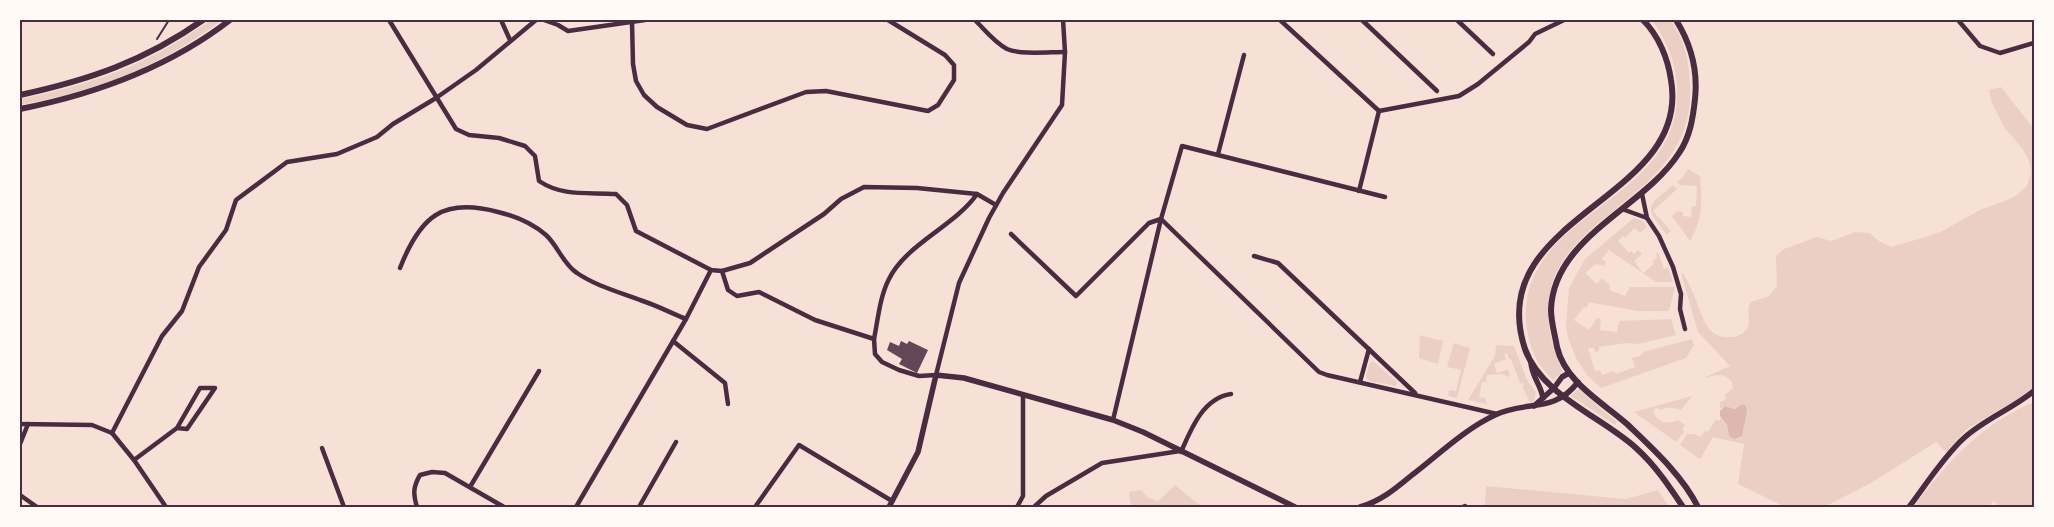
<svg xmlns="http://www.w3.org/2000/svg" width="2054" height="527" viewBox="0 0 2054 527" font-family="Lato,sans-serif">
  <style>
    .green { fill: #ebcfc5 }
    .water { fill: #dcb8b0 }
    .building { fill: #644757 }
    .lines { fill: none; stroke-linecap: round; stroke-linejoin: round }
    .path { stroke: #4a2c40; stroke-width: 2 }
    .minor { stroke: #4a2c40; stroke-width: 4.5 }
    .tertiary { stroke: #4a2c40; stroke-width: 5.5 }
    .secondary { stroke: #4a2c40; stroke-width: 6 }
    .neatline { fill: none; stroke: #4a2c40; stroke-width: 2 }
  </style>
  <rect width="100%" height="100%" fill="#f7e1d7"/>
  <g class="green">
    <path d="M210,20H222C158,68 98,90 20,105V99C93,84 149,65 210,20Z"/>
    <path d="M1652,20H1671C1685,41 1690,64 1690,89C1695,220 1492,214 1563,372L1556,377L1554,381C1536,365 1528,345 1526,321C1519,212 1679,203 1677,93C1677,64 1668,44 1652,20Z"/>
    <path d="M2001,87L2034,129V387L2027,393L1967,429L1946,452L1936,442L1871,483L1824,507H1785L1738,484L1744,444L1713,437L1700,459L1680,445L1687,434H1695L1700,437L1705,431L1708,432L1716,419L1719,421L1721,418L1727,425L1729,436L1738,439L1737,408H1732L1727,406L1721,408L1720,411V402L1726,399L1725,395L1733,388L1732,382C1723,371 1713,376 1701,379L1730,366L1698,332L1681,273H1683C1689,284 1694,294 1698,305C1704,321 1709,339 1731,337C1736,337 1741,335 1745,331C1754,322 1744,312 1751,302L1769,296L1777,286L1776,256L1784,249L1817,237L1831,241L1856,232L1869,233L1879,241L1891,247L1929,236L1942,231L1980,210L2005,201L2017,195L2027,186L2031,173L2029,160L2022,148L2004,127L1992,103L1989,90Z"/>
    <path d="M1688,169L1700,176C1702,202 1703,218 1690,241L1672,216L1677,211L1683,212V216L1691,217L1692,206H1696L1697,186L1680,185L1677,182L1683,177Z"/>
    <path d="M1673,185L1677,189L1653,211L1671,231L1667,235C1644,206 1645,208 1673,185Z"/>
    <path d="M1634,218L1643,221L1647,227L1640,233L1635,228L1625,238L1623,236L1618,241L1629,253L1631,251L1634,254L1638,250L1642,254L1634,261L1643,273L1654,264L1652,262L1657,257L1656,254L1658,252L1664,269L1668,267L1673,282H1656L1609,250L1602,259L1606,262L1604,266L1596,264L1585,273L1597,284L1602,278L1610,286L1609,290L1625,296L1630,287H1675L1669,311H1638L1588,302L1587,308L1584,307L1574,320L1589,330L1597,318L1601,319L1600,330L1617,332L1619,321L1671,319L1676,335L1638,344L1626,343L1599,347V351L1595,352L1594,348H1588L1595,371L1600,370L1602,375L1614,371L1616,374L1635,367L1632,358L1640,356L1643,352L1692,339L1694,345L1686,358L1601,388L1587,375L1577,360L1568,338L1566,326L1569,288L1585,259Z"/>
    <path d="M1420,335L1443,341L1438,364L1419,358Z"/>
    <path d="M1454,343L1470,348L1457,398L1448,396L1449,390L1456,391L1461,370L1447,367Z"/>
    <path d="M1496,345L1514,346L1527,380L1536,392L1533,404H1531L1523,388L1524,384L1520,383L1511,359H1509L1507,353L1504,354L1506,359L1494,364L1497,373L1508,369L1510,376L1508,377L1503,374L1487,375L1486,382H1482L1479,397L1485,398L1487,404L1468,400L1495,356Z"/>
    <path d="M1373,361L1397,382L1396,386L1369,381L1366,378L1369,364Z"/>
    <path d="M1578,389L1617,422L1615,425L1571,396Z"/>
    <path d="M1692,396L1681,410C1675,409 1668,405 1662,410L1656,408L1653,411C1656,422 1668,425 1678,420L1685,425L1682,429L1684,432L1676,442L1634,412Z"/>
    <path d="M2034,402V507H2001L1993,501L1989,507H1913C1947,463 1982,423 2034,402Z"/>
    <path d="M1175,485L1202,507H1131L1129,492L1141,490L1148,498L1158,501Z"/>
    <path d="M1486,486L1626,499L1658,490L1669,507H1485Z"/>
  </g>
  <path class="water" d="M1741,405H1745L1747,410L1742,436L1735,439L1729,436L1727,425L1720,416V411L1725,406L1735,409Z"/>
  <path class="building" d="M901,341L907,344L909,341L928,350L917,373L899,364L902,359L887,350L890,342L899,346Z"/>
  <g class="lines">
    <path class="path" d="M157,39L169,20"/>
    <g class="minor">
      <path d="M389,20L456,129L469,135L499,138L525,146L535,156L539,181C563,197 588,192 616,194L627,205L636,231L711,270L722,271L750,263L824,214L841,199L864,187L917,188L977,194L996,205"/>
      <path d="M501,20L510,40"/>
      <path d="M544,20L558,25L568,31L645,20"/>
      <path d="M975,20C985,30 994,42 1007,49C1020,55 1049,52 1065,52"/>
      <path d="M1280,20L1379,111"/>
      <path d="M1362,20L1437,91"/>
      <path d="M1457,20L1493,54"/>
      <path d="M1958,20L1980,46L2000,53L2034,43"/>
      <path d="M632,22L633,64L636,81L644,95L657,107L687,125L707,129L806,92L826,91L928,111L938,105L954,80V65L945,55L888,20"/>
      <path d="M1218,154L1244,55"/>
      <path d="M1359,191L1379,111L1459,96L1478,84L1529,42L1535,34L1564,20"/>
      <path d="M1642,194L1647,218L1659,236L1673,267L1681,294L1680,309L1685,329"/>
      <path d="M1622,209L1647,218"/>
      <path d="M1161,219L1319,372L1327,375L1497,414"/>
      <path d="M1011,234L1076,296L1149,223L1161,219"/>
      <path d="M1254,256L1278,263L1415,393"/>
      <path d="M400,268C420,217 442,197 498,212C515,216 533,224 546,235C558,246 563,264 577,273C596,286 619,292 640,300C656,305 671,313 686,319"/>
      <path d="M722,271L728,290L737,296L759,292L815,320L874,339L875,354L882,362L899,370L919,376L936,375L959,283L989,218L1003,193L1062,105L1065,52L1063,20"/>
      <path d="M874,339C878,319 880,296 889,279C906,244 955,226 977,194"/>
      <path d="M673,341L725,383L728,404"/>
      <path d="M1360,382L1369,349"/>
      <path d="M1113,420L1161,219L1182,146L1385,197"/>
      <path d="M20,424L92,425L112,433L134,460L166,507"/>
      <path d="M112,433L162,336L182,311L199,267L226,230L236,200L287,162L337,154L377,137L393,124L436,98L476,70L536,20"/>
      <path d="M20,444L28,424"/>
      <path d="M322,448L344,507"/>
      <path d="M1181,452C1191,429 1203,398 1231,394"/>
      <path d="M134,460L177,428L200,388H215L187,429L177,428"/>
      <path d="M470,487L539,371"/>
      <path d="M20,495L37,507"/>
      <path d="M417,507C413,494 413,487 420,475L432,472L445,473L504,507"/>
      <path d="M576,507L686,319L711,270"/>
      <path d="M639,507L676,442"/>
      <path d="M755,507L799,445L892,501"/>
      <path d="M1017,507L1023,496V395"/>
      <path d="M1034,507L1046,496L1102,463L1180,451"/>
      <path d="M1463,507L1465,506"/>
    </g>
    <g class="tertiary">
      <path d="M1531,362C1531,375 1541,385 1543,398"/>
      <path d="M1534,406L1554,388L1562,377L1569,373"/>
      <path d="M889,507L918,452L936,375L964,378L1113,420L1143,432L1295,507"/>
      <path d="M1360,507C1381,501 1395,489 1412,475C1438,455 1465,429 1495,415C1525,400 1554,414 1578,382"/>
      <path d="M1909,507C1925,486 1944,456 1964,438C1985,419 2012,409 2034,391"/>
    </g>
    <g class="secondary">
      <path d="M1643,20C1659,36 1668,59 1671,80C1692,201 1481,215 1525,349C1541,395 1602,417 1636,448C1655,465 1669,486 1683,507"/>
      <path d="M1676,20C1691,44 1698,71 1695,99C1693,118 1690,137 1679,153C1644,208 1553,237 1551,310C1551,322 1555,335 1557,347C1565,382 1602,402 1627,424C1653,449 1682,475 1698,507"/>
      <path d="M20,95C89,80 145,61 203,20"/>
      <path d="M20,109C96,94 168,68 230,20"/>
    </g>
  </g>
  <rect width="2054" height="527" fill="none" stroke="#fffaf5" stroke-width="42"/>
  <rect x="21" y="21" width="2012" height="485" class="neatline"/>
</svg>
